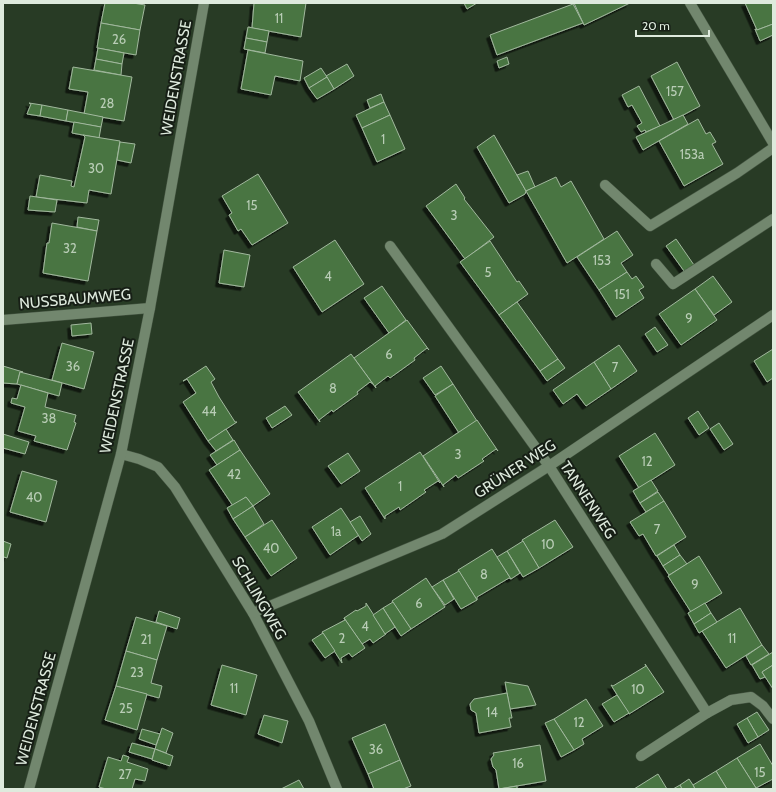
<svg xmlns="http://www.w3.org/2000/svg" width="776" height="792" viewBox="0 0 776 792" font-family="Cabin,sans-serif">
  <style>
    .building { fill: #497543; stroke: #a1b89d; filter: url(#shadow) }
    .lines { fill: none; stroke-linecap: round; stroke-linejoin: round }
    .lane-casing { stroke: #465643; stroke-width: 11 }
    .street-casing { stroke: #465643; stroke-width: 11 }
    .secondary-casing { stroke: #465643; stroke-width: 11 }
    .lane { stroke: #72876e; stroke-width: 10 }
    .street { stroke: #72876e; stroke-width: 10 }
    .secondary { stroke: #72876e; stroke-width: 10 }
    .labels { text-anchor: middle; stroke-width: 4; stroke-linejoin: round; paint-order: stroke }
    .number-label { font-size: 13px; fill: #b9cdb6 }
    .street-label { font-size: 15px; fill: #deeadd; stroke: #171f16 }
  </style>
  <defs>
    <filter id="shadow"><feDropShadow dx="-3.5" dy="3.5" stdDeviation="0" flood-color="#0009"/></filter>
  </defs>
  <rect width="100%" height="100%" fill="#283b25"/>
  <g class="building">
    <path d="M105,3H133L145,5L140,30L101,23Z"/>
    <path d="M254,3H306L301,37L252,28Z"/>
    <path d="M464,3H477L467,9Z"/>
    <path d="M574,3H630L584,25Z"/>
    <path d="M745,3H773V24L757,30Z"/>
    <path d="M573,4L583,23L497,55L490,35Z"/>
    <path d="M101,23L140,30L136,55L97,48Z"/>
    <path d="M773,24V35L760,41L755,29L757,30Z"/>
    <path d="M248,27L269,31L267,42L246,38Z"/>
    <path d="M246,38L267,42L265,53L244,49Z"/>
    <path d="M98,48L124,53L122,64L96,59Z"/>
    <path d="M248,50L303,61L300,81L275,76L271,95L241,89Z"/>
    <path d="M507,57L509,64L499,68L497,61Z"/>
    <path d="M96,59L122,64L121,75L94,70Z"/>
    <path d="M677,62L700,106L674,120L651,76Z"/>
    <path d="M347,64L354,76L334,89L326,76Z"/>
    <path d="M73,67L132,77L124,121L84,114L88,92L69,89Z"/>
    <path d="M321,68L327,77L309,88L304,78Z"/>
    <path d="M327,77L334,89L317,99L309,88Z"/>
    <path d="M639,86L660,126L646,132L645,130L641,132L637,126L642,123L632,105L628,107L622,95Z"/>
    <path d="M381,94L384,102L370,108L367,100Z"/>
    <path d="M384,102L390,115L362,128L356,115Z"/>
    <path d="M29,103L42,105L40,116L27,114L31,104Z"/>
    <path d="M42,105L68,110L66,121L40,116Z"/>
    <path d="M68,110L103,117L101,127L66,121Z"/>
    <path d="M390,115L405,149L377,162L362,128Z"/>
    <path d="M683,115L688,124L643,150L636,137Z"/>
    <path d="M698,119L706,134L710,132L716,142L712,144L723,164L684,186L659,141Z"/>
    <path d="M74,122L101,127L99,138L72,133Z"/>
    <path d="M83,135L120,141L111,194L89,190L87,203L36,197L40,175L72,181L71,186L74,187L85,137Z"/>
    <path d="M494,135L526,191L525,194L509,203L477,147Z"/>
    <path d="M120,142L135,144L131,163L117,160Z"/>
    <path d="M528,171L535,187L526,191L517,175Z"/>
    <path d="M258,174L288,223L252,245L241,229L238,231L229,215L232,213L222,196Z"/>
    <path d="M556,177L561,187L571,181L604,239L567,263L526,191Z"/>
    <path d="M456,184L465,198L464,199L494,237L465,259L426,206Z"/>
    <path d="M30,196L57,200L55,212L28,210Z"/>
    <path d="M78,217L99,220L97,231L77,227Z"/>
    <path d="M52,223L97,231L88,281L43,273L47,243H49Z"/>
    <path d="M617,231L633,255L621,263L627,272L599,290L577,257Z"/>
    <path d="M676,239L694,265L684,271L666,246Z"/>
    <path d="M335,240L364,284L322,312L293,267Z"/>
    <path d="M490,241L517,282L519,281L528,294L499,315L460,262Z"/>
    <path d="M224,250L250,255L244,287L219,283Z"/>
    <path d="M627,272L632,279L636,276L644,287L639,290L644,298L616,317L599,290Z"/>
    <path d="M713,276L732,302L714,315L695,289Z"/>
    <path d="M382,286L406,320L389,333L364,298Z"/>
    <path d="M695,289L717,320L681,345L659,314Z"/>
    <path d="M517,302L558,359L540,371L499,315Z"/>
    <path d="M407,320L429,350L427,348L414,358L415,360L390,378L388,376L375,386L376,388L354,358Z"/>
    <path d="M91,323L92,334L72,336L71,325Z"/>
    <path d="M655,327L668,345L657,352L645,334Z"/>
    <path d="M62,343L94,352L84,389L52,380Z"/>
    <path d="M619,345L637,371L611,389L594,362Z"/>
    <path d="M773,349V378L767,382L754,361Z"/>
    <path d="M351,354L373,384L370,382L357,392L358,394L333,412L332,410L319,420L320,422L298,392Z"/>
    <path d="M558,359L565,368L547,381L540,371Z"/>
    <path d="M594,362L611,389L586,406L577,394L563,404L553,390Z"/>
    <path d="M3,366L23,372H20L17,384L3,383Z"/>
    <path d="M206,366L215,379L211,382L219,397L235,422H237L208,441L183,402L196,393L187,379L183,381Z"/>
    <path d="M441,366L453,384L435,395L423,378Z"/>
    <path d="M20,372L62,383L59,396L17,384Z"/>
    <path d="M453,384L477,421L459,433L435,396Z"/>
    <path d="M21,385L48,393L45,407L76,415L74,422L76,423L67,450L34,441L36,436L18,431L25,407L11,403L12,398L17,399Z"/>
    <path d="M285,406L292,415L272,428L266,418Z"/>
    <path d="M698,411L709,428L699,435L688,418Z"/>
    <path d="M477,420L498,451L496,449L482,459L484,461L458,478L456,475L443,485L444,487L423,456Z"/>
    <path d="M719,423L733,444L724,450L710,429Z"/>
    <path d="M226,429L233,440L216,451L208,441Z"/>
    <path d="M655,433L675,465L639,488L619,456Z"/>
    <path d="M3,434L29,442L25,454L3,448Z"/>
    <path d="M234,440L240,450L217,465L210,455Z"/>
    <path d="M240,450L270,494L253,506L246,497L233,506L209,470Z"/>
    <path d="M420,452L440,483L438,481L424,490L426,492L400,510L399,507L385,516V519L365,488Z"/>
    <path d="M348,453L360,471L341,484L328,466Z"/>
    <path d="M22,471L57,481L46,522L10,512Z"/>
    <path d="M651,480L658,491L640,503L633,491Z"/>
    <path d="M658,492L664,501L646,512L640,503Z"/>
    <path d="M246,497L253,506L233,519L227,508Z"/>
    <path d="M664,501L686,537L656,556L643,534L639,536L630,522Z"/>
    <path d="M253,506L264,524L245,537L233,519Z"/>
    <path d="M341,508L359,535L330,555L312,527Z"/>
    <path d="M360,516L371,534L362,541L350,522Z"/>
    <path d="M272,520L297,558L271,576L245,537Z"/>
    <path d="M555,520L573,547L539,568L522,540Z"/>
    <path d="M3,541L11,544L7,558L4,557L3,559Z"/>
    <path d="M523,541L539,568L523,577L507,551Z"/>
    <path d="M674,545L680,555L663,566L657,556Z"/>
    <path d="M492,549L511,579L509,578L477,597V600L458,570Z"/>
    <path d="M507,551L520,573L511,579L497,557Z"/>
    <path d="M680,555L687,564L669,575L663,566Z"/>
    <path d="M699,556L722,593L691,612L668,576Z"/>
    <path d="M459,571L477,600L461,609L443,580Z"/>
    <path d="M426,578L445,607L411,629L392,601Z"/>
    <path d="M443,580L454,599L445,605L432,587Z"/>
    <path d="M393,602L411,629L401,636L383,608Z"/>
    <path d="M366,603L386,634L373,643L370,639L362,644L344,618L356,610L357,611L366,606Z"/>
    <path d="M705,603L711,613L694,624L688,613Z"/>
    <path d="M383,608L395,627L385,634L373,615Z"/>
    <path d="M740,608L762,645L726,668L702,631Z"/>
    <path d="M159,611L180,618L177,629L156,622Z"/>
    <path d="M711,613L717,622L699,633L694,624Z"/>
    <path d="M136,617L167,626L157,660L126,651Z"/>
    <path d="M344,618L365,648L352,657L349,653L341,658L342,663L322,632L345,620Z"/>
    <path d="M323,633L335,651L325,658L312,640Z"/>
    <path d="M762,645L769,654L751,665L746,656Z"/>
    <path d="M126,651L157,660L151,683L162,686L159,698L116,686Z"/>
    <path d="M773,652V665L762,672L765,677L760,679L752,665Z"/>
    <path d="M645,664L664,692L629,714L611,685L613,686L646,666Z"/>
    <path d="M222,665L257,675L246,715L211,705Z"/>
    <path d="M773,665V689L762,672Z"/>
    <path d="M505,682L528,686L536,705L510,709Z"/>
    <path d="M116,686L147,694L137,730L105,720Z"/>
    <path d="M507,693L512,718H509L511,727L479,733L476,713L471,710L470,704L474,699Z"/>
    <path d="M617,695L629,713L614,722L602,704Z"/>
    <path d="M586,699L603,726L582,739L584,744L574,750L554,719Z"/>
    <path d="M757,712L769,730L758,737L747,718Z"/>
    <path d="M264,715L288,721L282,743L258,734Z"/>
    <path d="M747,718L758,737L748,743L737,724Z"/>
    <path d="M554,719L574,750L561,757L545,723Z"/>
    <path d="M385,724L400,760L368,774L352,738Z"/>
    <path d="M162,728L173,733L166,753L155,749Z"/>
    <path d="M142,729L160,734L156,745L139,739Z"/>
    <path d="M132,743L155,749L152,759L129,752Z"/>
    <path d="M760,744L773,766V779L756,788L737,758Z"/>
    <path d="M540,745L546,781L499,789L496,770L493,767L491,759L494,755L493,753Z"/>
    <path d="M155,749L173,756L170,766L152,760Z"/>
    <path d="M123,755L129,757L127,762L148,769L145,781L135,779L132,789H106L99,787L108,757L121,761Z"/>
    <path d="M737,758L756,788L757,789H727L716,771Z"/>
    <path d="M400,760L411,786L403,789H374L368,774Z"/>
    <path d="M716,771L727,789H695L693,785Z"/>
    <path d="M658,774L667,789H634Z"/>
    <path d="M689,779L693,785L695,789H682L680,785Z"/>
    <path d="M299,780L304,789H281Z"/>
    <path d="M680,785L682,789H673Z"/>
    <path d="M517,786V789H497H499Z"/>
  </g>
  <g class="lines">
    <g class="lane-casing">
      <g id="lane">
        <path d="M605,185L650,226L737,173L773,148"/>
        <path d="M656,264L673,284L773,219"/>
        <path d="M707,713L731,700L751,697L763,706L773,719"/>
      </g>
    </g>
    <g class="street-casing">
      <g id="street">
        <path d="M390,246L549,466L707,713L641,756"/>
        <path d="M3,320L150,308"/>
        <path d="M121,454L139,459L158,467L175,487L253,613L309,721L337,789"/>
        <path d="M253,613L442,534L549,466L773,315"/>
        <path d="M29,789L121,454L150,308L204,3"/>
      </g>
    </g>
    <g class="secondary-casing">
      <path id="secondary" d="M690,3L773,143"/>
    </g>
    <use href="#lane" class="lane"/>
    <use href="#street" class="street"/>
    <use href="#secondary" class="secondary"/>
  </g>
  <g class="labels">
    <g class="number-label">
      <text x="279" y="23">11</text>
      <text x="119" y="44">26</text>
      <text x="675" y="96">157</text>
      <text x="107" y="108">28</text>
      <text x="383" y="144">1</text>
      <text x="692" y="159">153a</text>
      <text x="96" y="173">30</text>
      <text x="252" y="210">15</text>
      <text x="454" y="220">3</text>
      <text x="70" y="253">32</text>
      <text x="602" y="265">153</text>
      <text x="488" y="277">5</text>
      <text x="328" y="281">4</text>
      <text x="622" y="299">151</text>
      <text x="689" y="323">9</text>
      <text x="389" y="359">6</text>
      <text x="73" y="371">36</text>
      <text x="615" y="372">7</text>
      <text x="333" y="393">8</text>
      <text x="209" y="416">44</text>
      <text x="49" y="423">38</text>
      <text x="458" y="459">3</text>
      <text x="647" y="466">12</text>
      <text x="234" y="479">42</text>
      <text x="400" y="491">1</text>
      <text x="34" y="502">40</text>
      <text x="657" y="534">7</text>
      <text x="336" y="536">1a</text>
      <text x="548" y="549">10</text>
      <text x="271" y="553">40</text>
      <text x="484" y="579">8</text>
      <text x="695" y="589">9</text>
      <text x="419" y="608">6</text>
      <text x="365" y="631">4</text>
      <text x="342" y="643">2</text>
      <text x="732" y="643">11</text>
      <text x="146" y="644">21</text>
      <text x="137" y="677">23</text>
      <text x="234" y="693">11</text>
      <text x="638" y="694">10</text>
      <text x="126" y="713">25</text>
      <text x="492" y="717">14</text>
      <text x="579" y="727">12</text>
      <text x="376" y="754">36</text>
      <text x="518" y="768">16</text>
      <text x="760" y="777">15</text>
      <text x="125" y="779">27</text>
    </g>
    <g class="street-label">
      <text transform="translate(176 78) rotate(-80)" y="5">WEIDENSTRASSE</text>
      <text transform="translate(75 299) rotate(-5)" y="5">NUSSBAUMWEG</text>
      <text transform="translate(117 396) rotate(-78)" y="5">WEIDENSTRASSE</text>
      <text transform="translate(515 469) rotate(-33)" y="5">GRÜNER WEG</text>
      <text transform="translate(588 500) rotate(57)" y="5">TANNENWEG</text>
      <text transform="translate(259 598) rotate(60)" y="5">SCHLINGWEG</text>
      <text transform="translate(36 709) rotate(-75)" y="5">WEIDENSTRASSE</text>
    </g>
  </g>
  <rect width="776" height="792" fill="none" stroke="#deeadd" stroke-width="8"/>
  <path d="M636 30v6h73v-6" fill="none" stroke="#deeadd" stroke-width="2"/>
  <text x="642" y="30" font-size="12" fill="#deeadd" stroke="#171f16" stroke-width="3" paint-order="stroke">20 m</text>
</svg>
